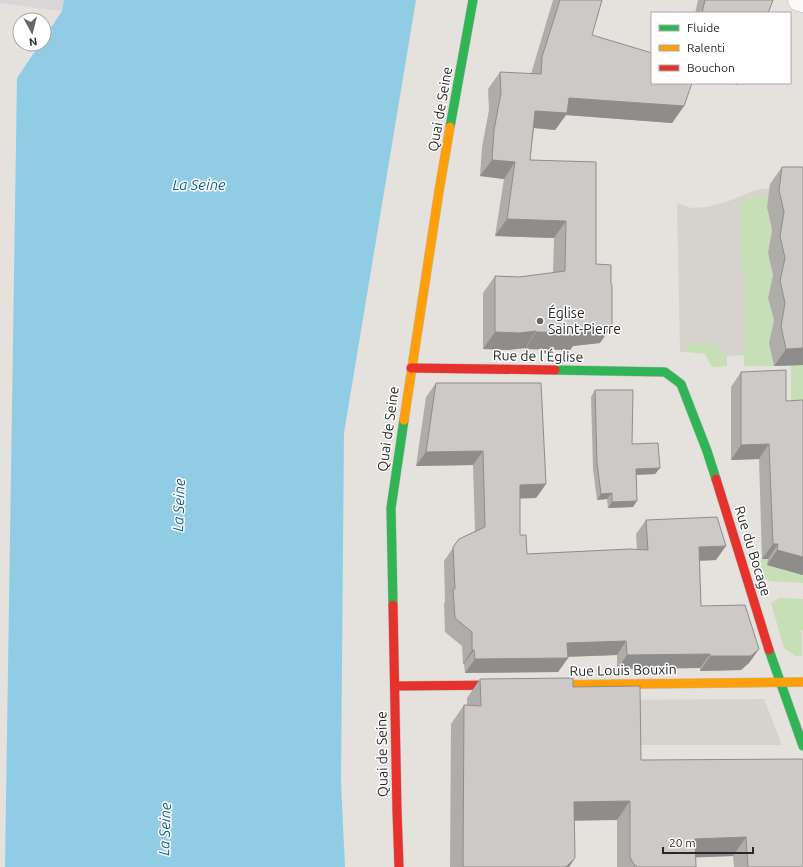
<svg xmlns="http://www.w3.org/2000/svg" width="803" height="867" viewBox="0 0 803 867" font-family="Ubuntu,sans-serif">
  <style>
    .industrial { fill: #d9d6d8 }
    .green { fill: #c6dfb6 }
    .plaza { fill: #d6d2cc }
    .water { fill: #91cce5 }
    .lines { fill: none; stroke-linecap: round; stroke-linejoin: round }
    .street-casing { stroke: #bfbdbe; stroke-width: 23 }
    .fast-casing { stroke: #bfbdbe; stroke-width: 10 }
    .slow-casing { stroke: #bfbdbe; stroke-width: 10 }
    .jam-casing { stroke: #bfbdbe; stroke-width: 10 }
    .street { stroke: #fbfafa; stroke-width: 22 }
    .fast { stroke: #30b455; stroke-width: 9 }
    .slow { stroke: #ff9f0a; stroke-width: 9 }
    .jam { stroke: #e5322d; stroke-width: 9 }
    .wall { fill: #afadaa }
    .shaded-wall { fill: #8f8d8b }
    .building { fill: #ccc9c6; stroke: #8f8d8b }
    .poi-dot { fill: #6a6866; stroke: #fff; stroke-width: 1.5 }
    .labels { text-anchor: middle; stroke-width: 3; stroke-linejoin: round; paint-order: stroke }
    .street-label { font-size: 14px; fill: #272727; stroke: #fff }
    .poi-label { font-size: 14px; fill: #272727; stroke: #fff; text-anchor: start }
    .water-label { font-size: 15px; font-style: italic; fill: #125f8f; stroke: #fff }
  </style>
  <rect width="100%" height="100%" fill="#e5e1dc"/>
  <path class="industrial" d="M0,0H64L62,11L0,3Z"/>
  <g class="green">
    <path d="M763,195L769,196L767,207L772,230L768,253L773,275L768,298L774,320L769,343L774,366H744L741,202L751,197Z"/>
    <path d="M687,342L715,344L727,356V366L712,367L705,354L687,352Z"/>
    <path d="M791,365H803V424L791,415Z"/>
    <path d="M803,557V583L770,581L762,576L759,563L762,559Z"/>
    <path d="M779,598L803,599V630H802V656H795L784,648L771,603Z"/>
  </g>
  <g class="plaza">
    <path d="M770,188L769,196L763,195L751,197L741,202L744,355L727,356L715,344L687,342V352H680L677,203L691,208L707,207L726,202L756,190Z"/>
    <path d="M764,699L782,745H627V700Z"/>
  </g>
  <path class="water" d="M64,0H416L344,433L341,782L345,867H5L17,78L40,44H44V38L62,11Z"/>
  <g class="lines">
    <g class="street-casing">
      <path id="street" d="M799,0L803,1"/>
    </g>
    <g class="fast-casing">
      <g id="fast">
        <path d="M450,127L473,0"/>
        <path d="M555,370L665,372L681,384L707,451L716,479"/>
        <path d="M393,605L391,508L404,420"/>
        <path d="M769,650L803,746"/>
      </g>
    </g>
    <g class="slow-casing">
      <g id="slow">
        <path d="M404,420L439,191L450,127"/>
        <path d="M544,685L803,682"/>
      </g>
    </g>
    <g class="jam-casing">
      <g id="jam">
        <path d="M411,368L555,370"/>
        <path d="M716,479L769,650"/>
        <path d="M393,605L397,811L399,867"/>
        <path d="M395,686L506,685"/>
      </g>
    </g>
    <use href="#street" class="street"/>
    <use href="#fast" class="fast"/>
    <use href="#slow" class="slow"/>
    <use href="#jam" class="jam"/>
  </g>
  <g class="wall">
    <path d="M553,0H602L592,35L684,106L672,123L566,115L555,130L534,128L530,160L596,264L600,343L573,346L570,350L525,349V348L508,350L483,349V293L495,276L519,277L553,273L554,238L495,236L504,179L480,176L482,147L489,110L488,89L500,72L531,74Z"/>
    <path d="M698,0H773L768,13H695Z"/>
    <path d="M782,167L803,365L774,366L769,343L774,320L768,298L773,275L768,253L772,230L767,207L770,184Z"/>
    <path d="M741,372L786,401L803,575L767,565L768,559H762L759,459L731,460V387Z"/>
    <path d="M436,383L546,484L536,498H520V535L527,554L637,549L636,534L646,520L716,560L699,561L701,606L759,649L749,663L741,670L700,671V668L617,669V655L568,657V658L558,672L465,673L464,664H463L462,646L445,632L444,603L445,602L444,561L459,539L475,531L473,465L416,466L426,397Z"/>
    <path d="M595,390L632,444L660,468L655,474L636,475L633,507L608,508L607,499L597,500L593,469L591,397Z"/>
    <path d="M480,679L573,687L641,760L803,867H734L733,856L696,857V867H617V820H574L575,858L569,867H450L451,724L464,705H467V698Z"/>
  </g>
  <g class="shaded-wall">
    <path d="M730,83H740L738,85Z"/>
    <path d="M569,98L684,106L672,123L566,115L555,130L524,127L535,111Z"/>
    <path d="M492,160L515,162L504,179L480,176Z"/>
    <path d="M507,219L566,221L554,238L495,236Z"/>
    <path d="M612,326L600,343L573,346L570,350L525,349L536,332Z"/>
    <path d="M536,331L525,348L508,350L483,349L495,332Z"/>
    <path d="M803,348V365L774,366L786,349Z"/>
    <path d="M769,444L759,459L731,460L741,445Z"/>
    <path d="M483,451L473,465L416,466L426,452Z"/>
    <path d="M660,468L655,474L631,475L636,469Z"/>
    <path d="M546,484L536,498L510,499L520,485Z"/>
    <path d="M612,493L607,499L597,500L601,494Z"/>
    <path d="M637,501L633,507L608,508L612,502Z"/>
    <path d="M773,544H778L768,559H762Z"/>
    <path d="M726,546L716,560L689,561L699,547Z"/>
    <path d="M777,550L803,557V575L767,565Z"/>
    <path d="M626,641L617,655L557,657L567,643Z"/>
    <path d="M759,649L749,663L741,670L700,671L710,656Z"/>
    <path d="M472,650H474L464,664H463Z"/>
    <path d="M710,654L700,668L617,669L627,655Z"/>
    <path d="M568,658L558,672L465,673L475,659Z"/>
    <path d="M630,801L617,820L561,821L574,802Z"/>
    <path d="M746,837L733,856L682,858L695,839Z"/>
    <path d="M575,858L569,867H566Z"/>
  </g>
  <g class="building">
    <path d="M560,0H602L592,35L652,53V83H692L684,106L569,98L567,113L535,111L530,160L596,162V264L611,265V284L612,285V326L581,330V333L536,332V331L519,333L495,332V276L519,277L565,271L566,221L507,219L515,162L492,160L494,130L501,93L500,72L541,74L542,57Z"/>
    <path d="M705,0H773L768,13H702Z"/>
    <path d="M782,167H803V348L786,349L781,326L785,303L780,281L785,258L780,236L784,212L779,190Z"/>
    <path d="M786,370V401L803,400V557L777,550L778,544H773L769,444L741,445V372Z"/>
    <path d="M436,383H541L546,484L520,485V535H526L527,554L630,549L648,550L646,520L717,517L726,546L699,547L701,606L745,605L759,649L751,656H710V654L627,655L626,641L567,643L568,658L475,659L474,650H472V632L455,618L453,589H455L453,547L459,539L485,527L483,451L426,452Z"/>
    <path d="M595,390H633L632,444L658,443L660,468L636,469L637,501L612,502V493L601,494L597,463Z"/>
    <path d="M573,678V687L640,686L641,760L803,759V867H748L746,837L695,839L696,867H637L633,863L630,857V801L574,802L575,858L566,867H463L464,705L481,706L480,679Z"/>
  </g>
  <circle class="poi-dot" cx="540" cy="321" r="4"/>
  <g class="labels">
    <g class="street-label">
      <text transform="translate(440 109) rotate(-80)" y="5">Quai de Seine</text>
      <text transform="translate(538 356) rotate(1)" y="5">Rue de l'Église</text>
      <text transform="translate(388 429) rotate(-82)" y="5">Quai de Seine</text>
      <text transform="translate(753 551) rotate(73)" y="5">Rue du Bocage</text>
      <text transform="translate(623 670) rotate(-1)" y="5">Rue Louis Bouxin</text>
      <text transform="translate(382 754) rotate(-91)" y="5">Quai de Seine</text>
    </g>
    <g class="poi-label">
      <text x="548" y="318">Église<tspan x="548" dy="16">Saint-Pierre</tspan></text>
    </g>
    <g class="water-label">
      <text x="199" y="190">La Seine</text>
      <text transform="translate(179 505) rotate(-88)" y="5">La Seine</text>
      <text transform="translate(165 829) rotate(-88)" y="5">La Seine</text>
    </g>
  </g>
  <rect x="651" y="12" width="140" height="72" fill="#ffffff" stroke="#a9a9a9"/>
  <rect x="659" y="25" width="20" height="6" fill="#30b455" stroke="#a9a9a9"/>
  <text x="687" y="32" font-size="12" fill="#272727">Fluide</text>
  <rect x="659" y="45" width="20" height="6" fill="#ff9f0a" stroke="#a9a9a9"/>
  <text x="687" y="52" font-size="12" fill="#272727">Ralenti</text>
  <rect x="659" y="65" width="20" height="6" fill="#e5322d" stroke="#a9a9a9"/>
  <text x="687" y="72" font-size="12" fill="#272727">Bouchon</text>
  <g transform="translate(32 32) rotate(173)"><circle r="19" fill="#ffffff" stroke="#a9a9a9"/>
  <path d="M0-3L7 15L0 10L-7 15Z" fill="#6a6866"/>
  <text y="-6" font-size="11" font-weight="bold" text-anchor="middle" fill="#272727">N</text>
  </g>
  <path d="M663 847v6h90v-6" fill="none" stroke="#272727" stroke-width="2"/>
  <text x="669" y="847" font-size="12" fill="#272727" stroke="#ffffff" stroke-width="3" paint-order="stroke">20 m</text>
</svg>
